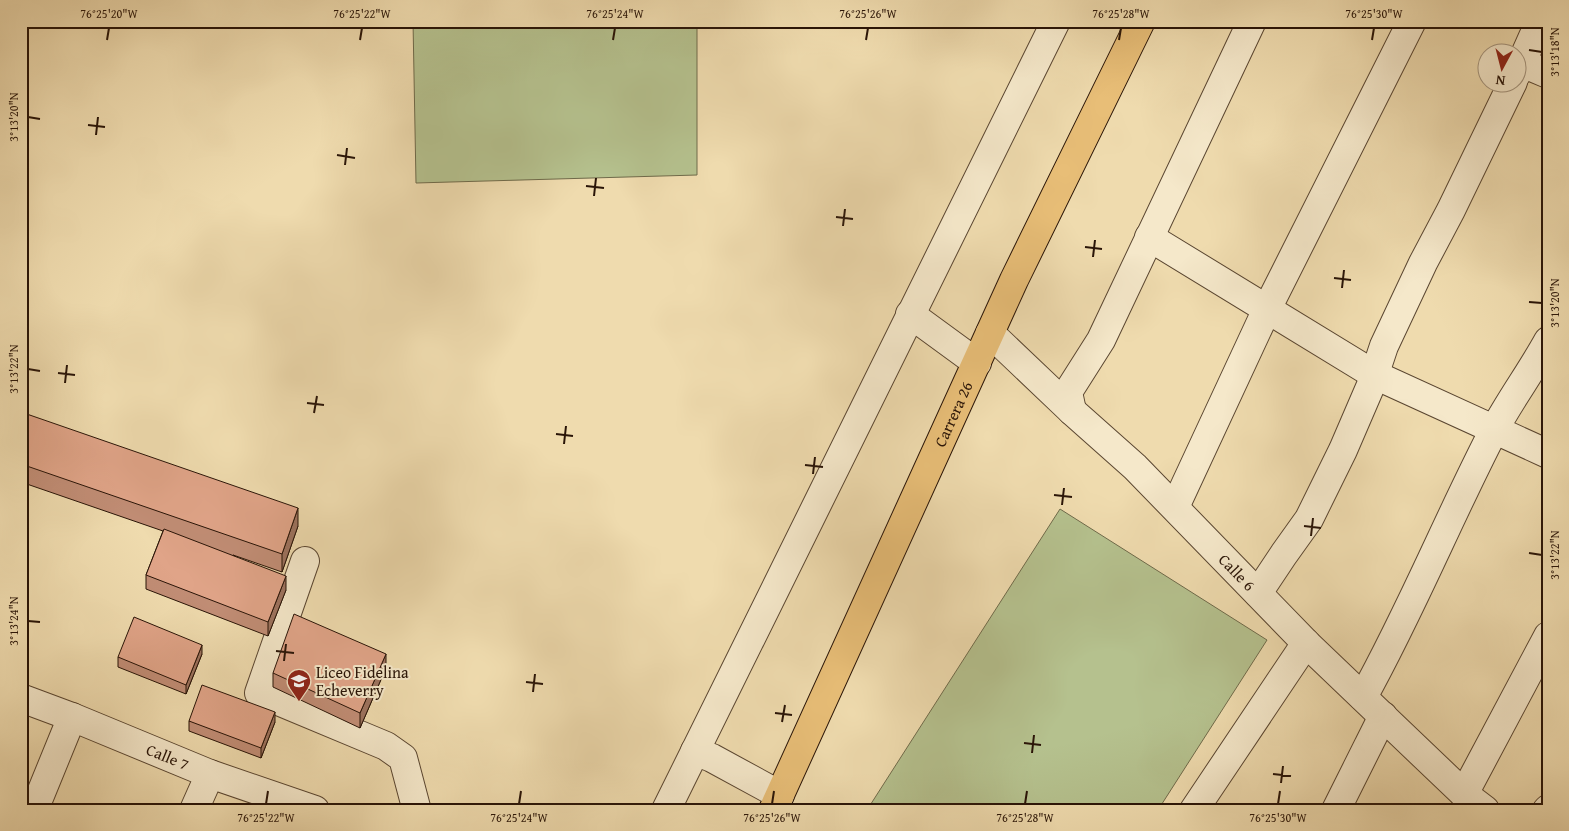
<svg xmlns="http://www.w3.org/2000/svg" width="1569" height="831" viewBox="0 0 1569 831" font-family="'Gentium Book Plus',serif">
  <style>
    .green { fill: #b5c18e; stroke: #6f6a4a }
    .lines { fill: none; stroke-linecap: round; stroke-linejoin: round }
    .minor-casing { stroke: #5a4631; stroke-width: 30 }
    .major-casing { stroke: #291407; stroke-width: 30 }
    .minor { stroke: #f5e8ca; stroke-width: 28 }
    .major { stroke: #e8be77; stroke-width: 28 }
    .wall { fill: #c18d75; stroke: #291407 }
    .shaded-wall { fill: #9d735f; stroke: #291407 }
    .building { fill: #e0a488; stroke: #291407 }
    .ticks { fill: none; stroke: #291407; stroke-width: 2 }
    .labels { text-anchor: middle; stroke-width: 4; stroke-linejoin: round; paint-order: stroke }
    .street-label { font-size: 16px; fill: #291407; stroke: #f5e8ca }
    .poi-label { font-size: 16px; fill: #291407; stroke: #f5e8ca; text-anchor: start }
    .neatline { fill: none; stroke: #291407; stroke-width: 2 }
    .ticks-label { font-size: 12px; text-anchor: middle; fill: #291407 }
  </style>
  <rect width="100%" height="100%" fill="#efdbae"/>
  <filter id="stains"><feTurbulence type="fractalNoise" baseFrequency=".004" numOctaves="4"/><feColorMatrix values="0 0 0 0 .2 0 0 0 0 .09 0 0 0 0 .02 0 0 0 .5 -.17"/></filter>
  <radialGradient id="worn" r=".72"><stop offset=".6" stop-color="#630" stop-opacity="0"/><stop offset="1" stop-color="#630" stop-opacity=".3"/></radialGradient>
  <g class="green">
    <path d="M413,21H697V175L416,183Z"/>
    <path d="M1060,509L1267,640L1158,810H867Z"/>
  </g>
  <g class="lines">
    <g class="minor-casing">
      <g id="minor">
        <path d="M1522,63L1548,74"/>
        <path d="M1516,75L1540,21"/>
        <path d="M1149,237L1375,375L1548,454"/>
        <path d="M910,314L977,363"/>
        <path id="s1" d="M990,333L1072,411L1135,467L1306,643L1464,794L1485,810"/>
        <path d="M1072,411L1068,392L1101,340L1252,21"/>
        <path d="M1175,507L1267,309L1412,21"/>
        <path d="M305,561L259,693L386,746L403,758L416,807L415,810"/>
        <path d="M1258,593L1284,554L1309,519L1343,450L1371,385L1384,346L1423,263L1451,210L1513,82"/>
        <path d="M1363,697C1411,611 1448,519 1493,432C1510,400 1531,372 1548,341"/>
        <path id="s2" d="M21,698L72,717L210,774L315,810"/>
        <path d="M695,751L712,758L780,795"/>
        <path d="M1464,794L1548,636"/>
        <path d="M34,810L72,717"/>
        <path d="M194,810L210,774"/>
        <path d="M666,810L1056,21"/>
        <path d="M1194,810L1306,643"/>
        <path d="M1336,810L1383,716"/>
        <path d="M1547,810L1548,809"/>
      </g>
    </g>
    <g class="major-casing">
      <g id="major">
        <path id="s3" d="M773,810L1014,280L1141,21"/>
      </g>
    </g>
    <use href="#minor" class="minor"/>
    <use href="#major" class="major"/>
  </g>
  <g class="wall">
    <path d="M21,412L298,526L282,572L233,555L286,590L268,636L146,589V575L163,531L21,482Z"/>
    <path d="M202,654L186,694L118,667V657Z"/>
    <path d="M386,668L360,728L273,687V673Z"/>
    <path d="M189,721L275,722L261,758L189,731Z"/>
  </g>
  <g class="shaded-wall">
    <path d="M298,508V526L282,572V554Z"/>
    <path d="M286,576V590L268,636V622Z"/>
    <path d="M202,645V654L186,694V685Z"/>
    <path d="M386,654V668L360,728V713Z"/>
    <path d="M275,712V722L261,758V748Z"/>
  </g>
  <g class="building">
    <path d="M21,412L298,508L282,554L21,464Z"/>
    <path d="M164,529L286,576L268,622L146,575Z"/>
    <path d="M294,614L386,654L360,713L273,673Z"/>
    <path d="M134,617L202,645L186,685L118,657Z"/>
    <path d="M202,685L275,712L261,748L189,721Z"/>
  </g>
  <path class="ticks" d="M107,40L109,28M360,40L362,28M613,40L615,28M866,40L868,28M1119,40L1121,28M1372,40L1374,28M1529,50L1542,52M28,117L40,119M88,125L105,127M96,135L98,117M337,155L355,158M345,165L347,148M586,186L604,188M594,196L596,178M836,217L853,219M843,226L845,209M1085,247L1102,249M1093,257L1095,240M1334,278L1351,280M1342,288L1344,270M1529,302L1542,303M28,369L40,371M58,373L75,375M65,383L67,365M307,403L324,405M314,413L317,396M556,434L573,436M564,444L566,426M805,465L823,467M813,474L815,457M1054,495L1072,497M1062,505L1064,488M1304,526L1321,528M1311,536L1313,518M1529,553L1542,555M28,621L40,622M276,651L294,653M284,661L286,644M526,682L543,684M533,692L535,674M775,713L792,715M782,722L785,705M1024,743L1041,745M1032,753L1034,735M1273,774L1291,776M1281,783L1283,766M266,804L268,791M519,804L521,791M772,804L774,791M1025,804L1027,791M1278,804L1280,791"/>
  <defs>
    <g id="school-pin" transform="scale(1.25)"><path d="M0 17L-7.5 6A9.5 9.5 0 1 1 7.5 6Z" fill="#8f2418" stroke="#f5e8ca"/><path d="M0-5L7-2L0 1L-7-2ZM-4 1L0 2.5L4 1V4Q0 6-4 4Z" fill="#fff"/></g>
  </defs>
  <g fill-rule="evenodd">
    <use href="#school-pin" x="299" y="681"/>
  </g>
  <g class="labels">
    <g class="street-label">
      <text dy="6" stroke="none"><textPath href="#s3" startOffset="435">Carrera 26</textPath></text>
      <text dy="6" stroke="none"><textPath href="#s1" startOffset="344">Calle 6</textPath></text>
      <text dy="6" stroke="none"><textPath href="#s2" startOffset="158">Calle 7</textPath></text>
    </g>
    <g class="poi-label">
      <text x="316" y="678">Liceo Fidelina<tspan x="316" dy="18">Echeverry</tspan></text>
    </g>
  </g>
  <rect width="1569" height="831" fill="none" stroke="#efdbae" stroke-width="55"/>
  <g transform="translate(1502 68) rotate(187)"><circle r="24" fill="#f5e8ca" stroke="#a3937c"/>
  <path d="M0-4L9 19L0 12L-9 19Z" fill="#8f2418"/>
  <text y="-8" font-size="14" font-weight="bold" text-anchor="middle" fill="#291407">N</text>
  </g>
  <rect x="28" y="28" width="1514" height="776" class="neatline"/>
  <g class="ticks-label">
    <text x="109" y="18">76°25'20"W</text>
    <text x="362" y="18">76°25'22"W</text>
    <text x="615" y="18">76°25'24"W</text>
    <text x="868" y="18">76°25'26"W</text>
    <text x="1121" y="18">76°25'28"W</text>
    <text x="1374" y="18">76°25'30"W</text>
    <text transform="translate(1555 52) rotate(-90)" y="4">3°13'18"N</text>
    <text transform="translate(14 117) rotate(-90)" y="4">3°13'20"N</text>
    <text transform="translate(1555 303) rotate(-90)" y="4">3°13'20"N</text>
    <text transform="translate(14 369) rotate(-90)" y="4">3°13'22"N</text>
    <text transform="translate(1555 555) rotate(-90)" y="4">3°13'22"N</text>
    <text transform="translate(14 621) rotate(-90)" y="4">3°13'24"N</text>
    <text x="266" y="822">76°25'22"W</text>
    <text x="519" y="822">76°25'24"W</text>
    <text x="772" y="822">76°25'26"W</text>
    <text x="1025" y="822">76°25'28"W</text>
    <text x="1278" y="822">76°25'30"W</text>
  </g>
  <rect width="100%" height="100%" filter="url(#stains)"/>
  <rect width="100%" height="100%" fill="url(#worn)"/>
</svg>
